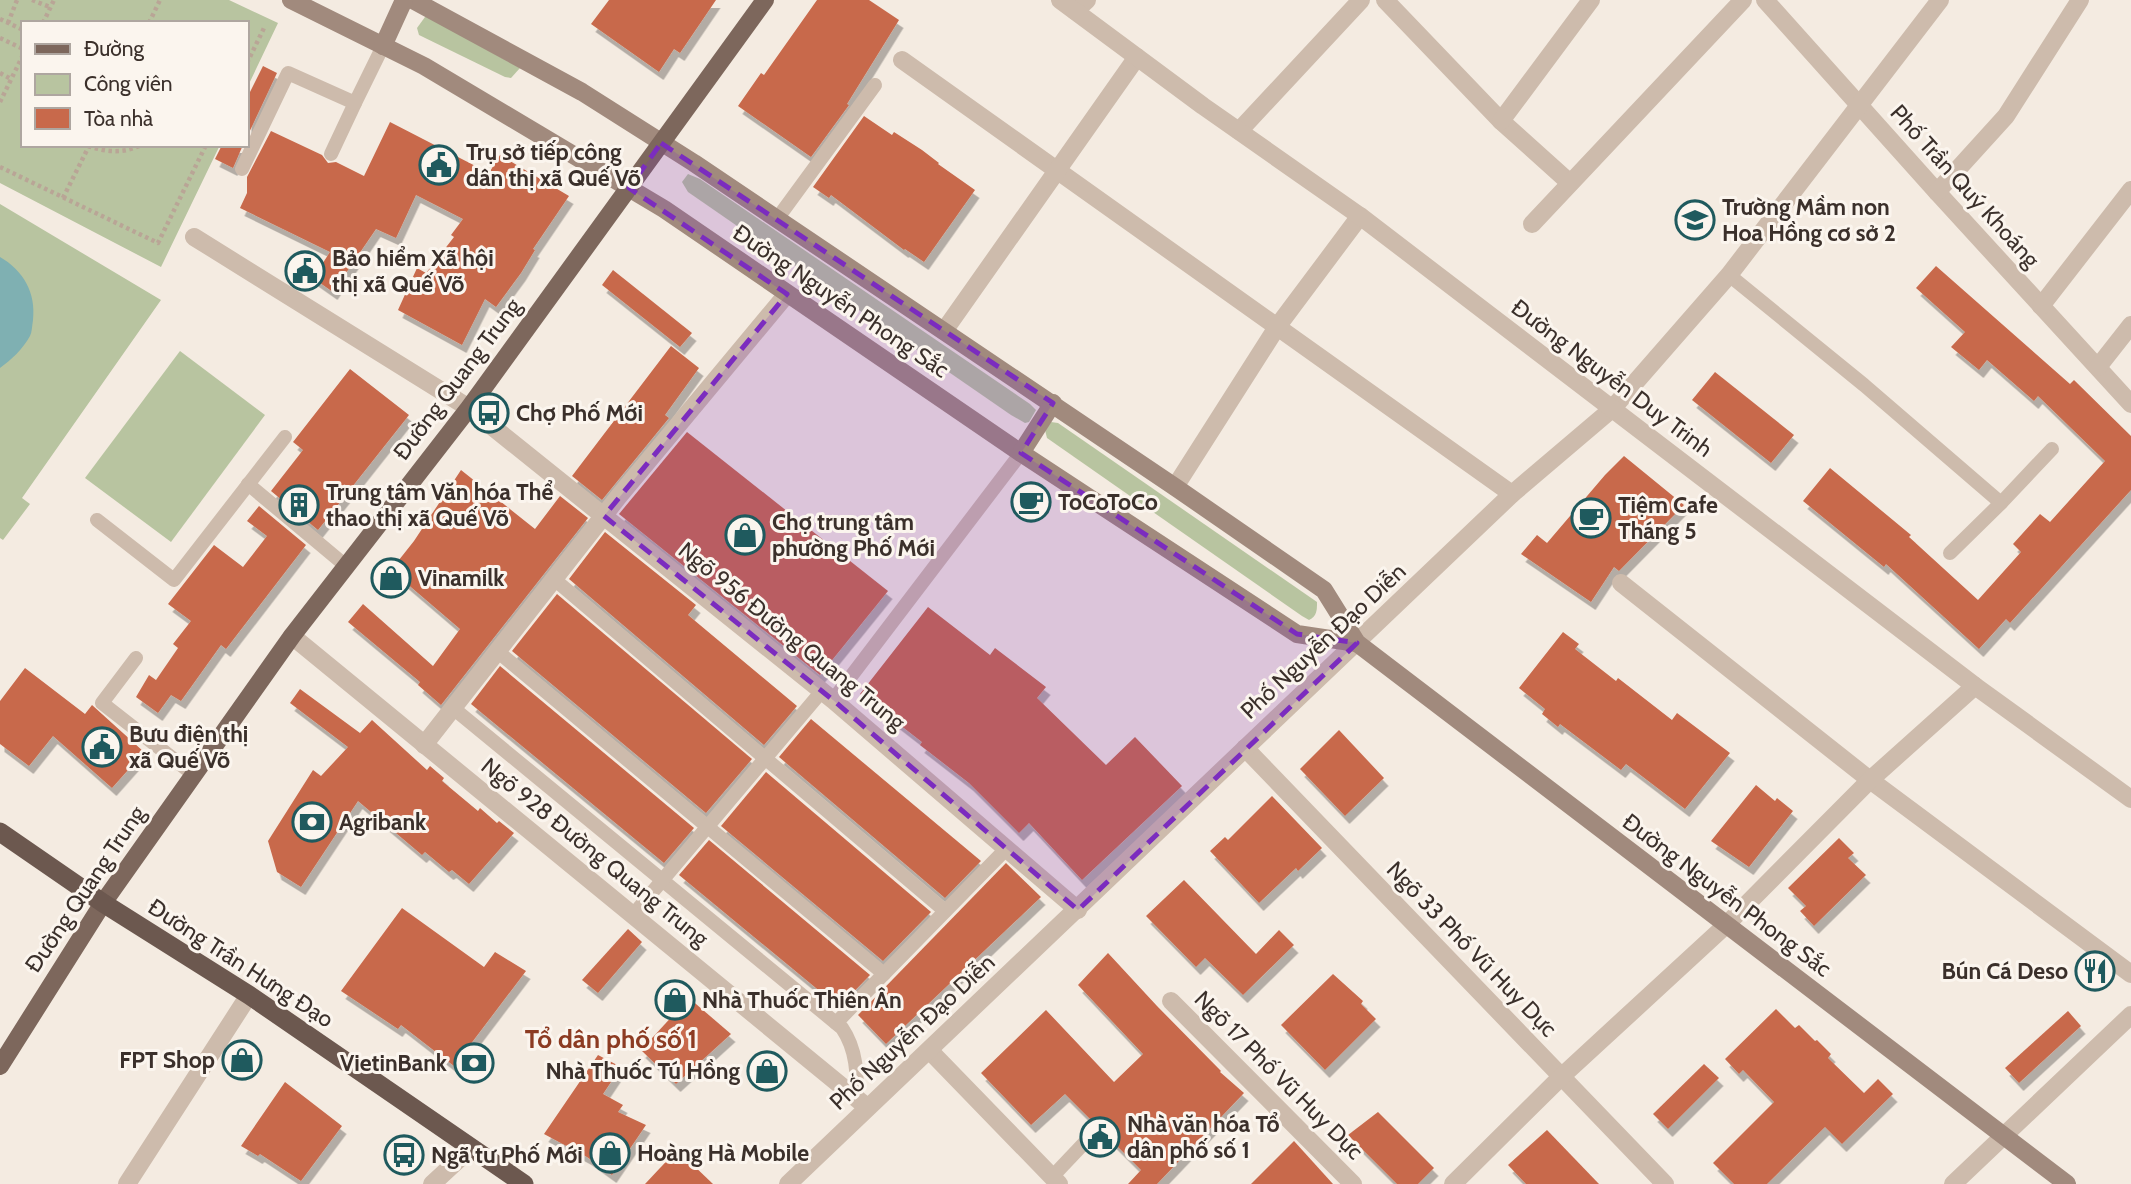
<svg xmlns="http://www.w3.org/2000/svg" width="2131" height="1184" viewBox="0 0 2131 1184" font-family="Cabin,sans-serif">
  <style>
    .green { fill: #b8c4a0 }
    .water { fill: #7fb0b2 }
    .building { fill: #c8694b; filter: url(#shadow) }
    .lines { fill: none; stroke-linecap: round; stroke-linejoin: round }
    .path { stroke: #b9a596; stroke-width: 4.5; stroke-dasharray: 3.5 3.5; stroke-linecap: butt }
    .service { stroke: #cdbbac; stroke-width: 14 }
    .minor { stroke: #cdbbac; stroke-width: 18 }
    .tertiary { stroke: #cdbbac; stroke-width: 18 }
    .secondary { stroke: #a18a7d; stroke-width: 18 }
    .primary { stroke: #7d675c; stroke-width: 18 }
    .trunk { stroke: #6c584f; stroke-width: 19 }
    .marked { fill: #7b2cbf; fill-opacity: 0.2; stroke: #7b2cbf; stroke-width: 5; stroke-dasharray: 14 9; stroke-linejoin: round }
    .labels { text-anchor: middle; stroke-width: 6; stroke-linejoin: round; paint-order: stroke }
    .poi-label { font-size: 23px; font-weight: bold; fill: #3b302b; stroke: #fbf5ee; text-anchor: start }
    .street-label { font-size: 23px; fill: #3b302b; stroke: #fbf5ee }
    .quarter-label { font-size: 26px; font-weight: bold; fill: #8c3b22; stroke: #fbf5ee }
  </style>
  <defs>
    <filter id="shadow"><feDropShadow dx="4.5" dy="8" stdDeviation="0" flood-color="#0004"/></filter>
  </defs>
  <rect width="100%" height="100%" fill="#f4ebe1"/>
  <g class="green">
    <path d="M0,0H229L278,23L247,88V23H23V145H220L161,267L0,183Z"/>
    <path d="M425,17H428L520,68L511,78L505,77L419,35L417,28Z"/>
    <path d="M688,174L700,179L1030,404L1036,410L1029,422L1025,423L1011,415L688,192L682,182Z"/>
    <path d="M0,204L161,300L22,498L30,504L3,540L0,538Z"/>
    <path d="M180,351L265,415L171,542L85,478Z"/>
    <path d="M1051,422L1058,423L1317,602C1317,610 1317,616 1309,620L1302,616L1047,438L1045,430Z"/>
  </g>
  <path class="water" d="M0,257C24,271 36,293 33,320C32,326 32,332 30,336C23,349 11,360 0,368Z"/>
  <g class="building">
    <path d="M609,0H716L680,53L674,49L659,72L591,24Z"/>
    <path d="M817,0H869L899,20L847,104L849,105L811,157L738,106L761,73L764,75Z"/>
    <path d="M263,66L277,73L247,137V98Z"/>
    <path d="M864,116L892,135L894,132L922,150L939,163L938,164L975,190L924,262L905,249L904,250L831,195L829,198L813,187Z"/>
    <path d="M390,122L489,173L500,155L569,196L533,249L535,250L521,273L496,307L485,299L462,345L398,310L417,268L426,273L454,237L451,235L463,219L416,195L396,238L376,229L333,292L313,278L330,252L240,208L247,193V177L271,131L322,155L328,163L336,162L364,176Z"/>
    <path d="M222,145H243L233,168L215,159Z"/>
    <path d="M1936,266L2070,384L2074,380L2131,436V490L2010,623L2006,619L1979,649L1886,564L1884,567L1803,501L1830,468L1911,535L1909,537L1978,600L2021,552L2013,544L2040,514L2050,522L2105,461L2038,396L2034,401L1987,360L1979,370L1951,347L1965,332L1916,288Z"/>
    <path d="M613,270L692,333L680,347L602,285Z"/>
    <path d="M671,346L699,368L665,415L669,418L602,500L572,476Z"/>
    <path d="M350,369L409,415L318,530L271,491L303,450L293,442Z"/>
    <path d="M1715,372L1794,435L1771,463L1692,400Z"/>
    <path d="M687,432L888,591L820,675L619,514Z"/>
    <path d="M1624,456L1684,505L1619,571L1614,567L1591,602L1521,554L1537,535L1547,543L1605,475Z"/>
    <path d="M461,470L535,529L560,496L588,518L441,705L418,685L420,682L348,622L363,604L433,666L460,629L391,570L414,541Z"/>
    <path d="M259,506L306,545L226,649L221,645L181,701L171,695L158,713L136,697L149,675L156,680L178,648L173,644L191,621L168,604L214,545L243,567L267,536L247,521Z"/>
    <path d="M605,532L696,605L688,615L797,706L764,745L569,579Z"/>
    <path d="M557,594L752,759L706,813L512,651Z"/>
    <path d="M928,607L990,655L995,648L1046,687L1037,698L1106,765L1135,737L1182,786L1082,880L1029,823L1019,833L969,783L920,745L922,742L860,694Z"/>
    <path d="M1563,632L1579,644L1575,649L1616,681L1618,678L1672,720L1677,713L1730,753L1685,809L1626,764L1621,770L1560,724L1558,727L1542,714L1545,709L1519,688Z"/>
    <path d="M500,666L694,828L664,863L471,704Z"/>
    <path d="M25,668L85,714L92,705L144,752L112,788L53,736L29,766L0,744V701Z"/>
    <path d="M300,689L360,733L372,720L427,770L430,766L444,778L442,781L478,811L480,808L497,823L499,821L514,833L469,884L452,870L449,872L425,852L422,855L358,801L301,887L277,872L268,841L313,770L321,776L348,747L290,703Z"/>
    <path d="M811,719L981,861L945,898L779,757Z"/>
    <path d="M1339,730L1384,778L1345,816L1300,769Z"/>
    <path d="M766,772L931,912L883,961L721,826Z"/>
    <path d="M1756,785L1775,801L1777,798L1793,811L1749,867L1711,841Z"/>
    <path d="M1272,796L1322,848L1298,871L1296,868L1259,903L1210,851L1225,837L1228,840Z"/>
    <path d="M1839,838L1854,853L1848,858L1866,875L1814,926L1800,911L1806,906L1788,888Z"/>
    <path d="M709,840L870,975L839,1007L679,875Z"/>
    <path d="M1006,863L1041,897L886,1044L858,1015Z"/>
    <path d="M1184,880L1256,954L1279,930L1294,945L1243,995L1205,958L1196,967L1146,916Z"/>
    <path d="M402,908L484,967L495,952L526,971L454,1066L401,1025L398,1029L341,991Z"/>
    <path d="M628,929L642,942L598,993L582,980Z"/>
    <path d="M1108,953L1157,1006L1221,1071L1220,1072L1244,1093L1157,1184H1128L1141,1170L1065,1094L1031,1125L981,1073L1046,1010L1114,1082L1143,1054L1078,985Z"/>
    <path d="M1333,974L1363,1001L1361,1004L1376,1019L1325,1070L1281,1025Z"/>
    <path d="M689,998L731,1034L676,1084L641,1050Z"/>
    <path d="M1776,1009L1795,1028L1799,1025L1815,1041L1817,1040L1831,1054L1828,1058L1864,1093L1878,1079L1893,1094L1842,1144L1825,1127L1767,1184H1734L1713,1163L1774,1102L1743,1070L1739,1074L1725,1059Z"/>
    <path d="M2068,1011L2081,1026L2019,1083L2005,1068Z"/>
    <path d="M598,1055L621,1067L603,1094L623,1105L618,1112L646,1125L612,1175L587,1157L544,1134Z"/>
    <path d="M1704,1064L1719,1078L1668,1129L1653,1114Z"/>
    <path d="M285,1082L342,1126L301,1181L260,1154L258,1156L241,1146Z"/>
    <path d="M1378,1112L1434,1168L1418,1184H1397L1348,1135Z"/>
    <path d="M1547,1130L1599,1184H1526L1508,1165Z"/>
    <path d="M1294,1141L1333,1184H1251Z"/>
    <path d="M676,1151L690,1162L713,1184H645Z"/>
  </g>
  <g class="lines">
    <g class="path">
      <path d="M32,0L50,7"/>
      <path d="M0,19L23,30"/>
      <path d="M8,23L17,0"/>
      <path d="M43,23L54,0"/>
      <path d="M149,23L160,0"/>
      <path d="M0,38L23,49"/>
      <path d="M247,63L264,28"/>
      <path d="M0,73L11,79"/>
      <path d="M0,102L23,55"/>
      <path d="M88,146C106,152 123,154 141,145"/>
      <path d="M0,167L158,243L206,145"/>
      <path d="M63,198L89,146"/>
    </g>
    <g class="service">
      <path d="M331,154L355,103"/>
      <path d="M242,169L288,73L355,103L383,46"/>
      <path d="M777,219L875,85"/>
      <path d="M1729,275L1864,385L2001,503L2052,449"/>
      <path d="M248,484L346,566"/>
      <path d="M97,520L174,580L285,437"/>
      <path d="M1950,553L2001,503"/>
      <path d="M554,579L945,911"/>
      <path d="M497,651L884,974"/>
      <path d="M136,658L102,703L194,775"/>
      <path d="M833,700L1021,453"/>
      <path d="M453,708L842,1028C857,1050 857,1074 857,1099"/>
      <path d="M633,915L822,691"/>
      <path d="M836,1023L1007,848"/>
      <path d="M1052,1177L1088,1139"/>
    </g>
    <g class="minor">
      <path d="M1385,0L1501,121L1570,183"/>
      <path d="M1765,0L1937,192L2131,404"/>
      <path d="M1075,11L1087,0"/>
      <path d="M902,60L1512,494"/>
      <path d="M1501,121L1591,0"/>
      <path d="M1239,131L1361,0"/>
      <path d="M1937,192L2006,116L2080,0"/>
      <path d="M1532,224L1743,0"/>
      <path d="M194,237L469,408L833,700L1078,910"/>
      <path d="M2041,306L2131,190"/>
      <path d="M944,331L1137,57"/>
      <path d="M2098,367L2131,325"/>
      <path d="M1175,487L1277,327L1360,216"/>
      <path d="M1621,583L1870,780L2131,974"/>
      <path d="M292,636L867,1107"/>
      <path d="M424,745L619,496L787,294"/>
      <path d="M1245,748L1665,1184"/>
      <path d="M1171,1001L1353,1184"/>
      <path d="M930,1051L1059,1184"/>
      <path d="M127,1184L249,995"/>
      <path d="M432,1184L471,1148"/>
      <path d="M788,1184L1512,494L1612,409L1729,275L1940,0"/>
      <path d="M1453,1184L1561,1077L1725,926L1870,780L1975,686"/>
      <path d="M1953,1184L2131,1015"/>
    </g>
    <path class="tertiary" d="M1060,0L1203,106L1360,216L1975,686L2131,799"/>
    <g class="secondary">
      <path d="M291,0L424,66L664,209L1021,453L1297,634L1357,643"/>
      <path d="M413,0L582,92L694,163L1175,487L1324,590L1357,643L2067,1184"/>
      <path d="M383,46L404,0"/>
      <path d="M1021,453L1053,403"/>
    </g>
    <path class="primary" d="M0,1066L103,903L292,636L469,408L765,0"/>
    <path class="trunk" d="M0,832L103,903L249,995L524,1184"/>
  </g>
  <path class="marked" d="M661,143L1053,403L1021,453L1297,634L1357,643L1078,910L833,700L604,516L787,294L629,188Z"/>
  <defs>
    <g id="civic-ring" transform="scale(2.0125)"><circle r="9.5" fill="#fbf5ee" stroke="#1f5a5e" stroke-width="1.5"/><path d="M-.6-6.5H3V-4.5H.6V-3L4-1V1h2V6H-6V1h2V-1L-.6-3ZM-1.2 2.5V6h2.4V2.5Z" fill="#1f5a5e"/></g>
    <g id="school-ring" transform="scale(2.0125)"><circle r="9.5" fill="#fbf5ee" stroke="#1f5a5e" stroke-width="1.5"/><path d="M0-5L7-2L0 1L-7-2ZM-4 1L0 2.5L4 1V4Q0 6-4 4Z" fill="#1f5a5e"/></g>
    <g id="bus-ring" transform="scale(2.0125)"><circle r="9.5" fill="#fbf5ee" stroke="#1f5a5e" stroke-width="1.5"/><path d="M-5-6H5V4H4V6H2V4H-2V6H-4V4H-5ZM-3.5-4V0h7V-4ZM-3.5 1.2v1.5H-2V1.2ZM2 1.2v1.5H3.5V1.2Z" fill="#1f5a5e"/></g>
    <g id="cafe-ring" transform="scale(2.0125)"><circle r="9.5" fill="#fbf5ee" stroke="#1f5a5e" stroke-width="1.5"/><path d="M-5.5-4.5H6V0H3Q3 3.5 0 3.5H-2.5Q-5.5 3.5-5.5 0ZM3-3.2v2h1.7v-2ZM-6 4.5H4V6H-6Z" fill="#1f5a5e"/></g>
    <g id="building-ring" transform="scale(2.0125)"><circle r="9.5" fill="#fbf5ee" stroke="#1f5a5e" stroke-width="1.5"/><path d="M-4-6H4V6H1V3H-1V6H-4ZM-2.5-4.3h1.7v1.8h-1.7ZM.8-4.3h1.7v1.8H.8ZM-2.5-1h1.7V.8h-1.7ZM.8-1h1.7V.8H.8Z" fill="#1f5a5e"/></g>
    <g id="shop-ring" transform="scale(2.0125)"><circle r="9.5" fill="#fbf5ee" stroke="#1f5a5e" stroke-width="1.5"/><path d="M-5-2.5h2.3a2.7 3.5 0 0 1 5.4 0H5L5.5 6h-11ZM-1.5-2.5h3a1.5 2.3 0 0 0-3 0Z" fill="#1f5a5e"/></g>
    <g id="bank-ring" transform="scale(2.0125)"><circle r="9.5" fill="#fbf5ee" stroke="#1f5a5e" stroke-width="1.5"/><path d="M-6-4H6V4H-6ZM0-2.3a2.3 2.3 0 1 0 0 4.6a2.3 2.3 0 1 0 0-4.6Z" fill="#1f5a5e"/></g>
    <g id="restaurant-ring" transform="scale(2.0125)"><circle r="9.5" fill="#fbf5ee" stroke="#1f5a5e" stroke-width="1.5"/><path d="M-5-6h1v4h1v-4h1v4h1v-4h1v5L-1.5 .5V6h-2V.5L-5-1ZM5-6V6H3V1.5H1.5Q1.5-4 5-6Z" fill="#1f5a5e"/></g>
  </defs>
  <g fill-rule="evenodd">
    <use href="#civic-ring" x="439" y="165"/>
    <use href="#school-ring" x="1695" y="220"/>
    <use href="#civic-ring" x="305" y="271"/>
    <use href="#bus-ring" x="489" y="413"/>
    <use href="#cafe-ring" x="1031" y="502"/>
    <use href="#building-ring" x="299" y="505"/>
    <use href="#cafe-ring" x="1591" y="518"/>
    <use href="#shop-ring" x="745" y="535"/>
    <use href="#shop-ring" x="391" y="578"/>
    <use href="#civic-ring" x="102" y="747"/>
    <use href="#bank-ring" x="312" y="822"/>
    <use href="#restaurant-ring" x="2095" y="971"/>
    <use href="#shop-ring" x="675" y="1000"/>
    <use href="#shop-ring" x="242" y="1060"/>
    <use href="#bank-ring" x="474" y="1063"/>
    <use href="#shop-ring" x="767" y="1071"/>
    <use href="#civic-ring" x="1100" y="1137"/>
    <use href="#shop-ring" x="610" y="1153"/>
    <use href="#bus-ring" x="404" y="1155"/>
  </g>
  <g class="labels">
    <g class="poi-label">
      <text x="466" y="160">Trụ sở tiếp công<tspan x="466" dy="26">dân thị xã Quế Võ</tspan></text>
      <text x="1722" y="215">Trường Mầm non<tspan x="1722" dy="26">Hoa Hồng cơ sở 2</tspan></text>
      <text x="332" y="266">Bảo hiểm Xã hội<tspan x="332" dy="26">thị xã Quế Võ</tspan></text>
      <text x="516" y="421">Chợ Phố Mới</text>
      <text x="326" y="500">Trung tâm Văn hóa Thể<tspan x="326" dy="26">thao thị xã Quế Võ</tspan></text>
      <text x="1058" y="510">ToCoToCo</text>
      <text x="1618" y="513">Tiệm Cafe<tspan x="1618" dy="26">Tháng 5</tspan></text>
      <text x="772" y="530">Chợ trung tâm<tspan x="772" dy="26">phường Phố Mới</tspan></text>
      <text x="418" y="586">Vinamilk</text>
      <text x="129" y="742">Bưu điện thị<tspan x="129" dy="26">xã Quế Võ</tspan></text>
      <text x="339" y="830">Agribank</text>
      <text x="2068" y="979" text-anchor="end">Bún Cá Deso</text>
      <text x="702" y="1008">Nhà Thuốc Thiên Ân</text>
      <text x="215" y="1068" text-anchor="end">FPT Shop</text>
      <text x="447" y="1071" text-anchor="end">VietinBank</text>
      <text x="740" y="1079" text-anchor="end">Nhà Thuốc Tú Hồng</text>
      <text x="1127" y="1132">Nhà văn hóa Tổ<tspan x="1127" dy="26">dân phố số 1</tspan></text>
      <text x="637" y="1161">Hoàng Hà Mobile</text>
      <text x="431" y="1163">Ngã tư Phố Mới</text>
    </g>
    <g class="street-label">
      <text transform="translate(1965 186) rotate(48)" y="8">Phố Trần Quý Khoáng</text>
      <text transform="translate(841 301) rotate(34)" y="8">Đường Nguyễn Phong Sắc</text>
      <text transform="translate(1612 378) rotate(37)" y="8">Đường Nguyễn Duy Trinh</text>
      <text transform="translate(457 379) rotate(-53)" y="8">Đường Quang Trung</text>
      <text transform="translate(792 636) rotate(39)" y="8">Ngõ 956 Đường Quang Trung</text>
      <text transform="translate(1323 641) rotate(-43)" y="8">Phố Nguyễn Đạo Diễn</text>
      <text transform="translate(595 852) rotate(39)" y="8">Ngõ 928 Đường Quang Trung</text>
      <text transform="translate(85 889) rotate(-56)" y="8">Đường Quang Trung</text>
      <text transform="translate(1727 895) rotate(37)" y="8">Đường Nguyễn Phong Sắc</text>
      <text transform="translate(1472 949) rotate(46)" y="8">Ngõ 33 Phố Vũ Huy Dực</text>
      <text transform="translate(241 963) rotate(33)" y="8">Đường Trần Hưng Đạo</text>
      <text transform="translate(912 1032) rotate(-43)" y="8">Phố Nguyễn Đạo Diễn</text>
      <text transform="translate(1279 1075) rotate(45)" y="8">Ngõ 17 Phố Vũ Huy Dực</text>
    </g>
    <g class="quarter-label">
      <text x="611" y="1048">Tổ dân phố số 1</text>
    </g>
  </g>
  <rect x="21" y="21" width="228" height="126" fill="#fbf5ee" stroke="#aea6a0" stroke-width="2"/>
  <rect x="35" y="44" width="35" height="10" fill="#7d675c" stroke="#aea6a0" stroke-width="2"/>
  <text x="84" y="56" font-size="21" fill="#3b302b">Đường</text>
  <rect x="35" y="74" width="35" height="21" fill="#b8c4a0" stroke="#aea6a0" stroke-width="2"/>
  <text x="84" y="91" font-size="21" fill="#3b302b">Công viên</text>
  <rect x="35" y="108" width="35" height="21" fill="#c8694b" stroke="#aea6a0" stroke-width="2"/>
  <text x="84" y="126" font-size="21" fill="#3b302b">Tòa nhà</text>
</svg>
